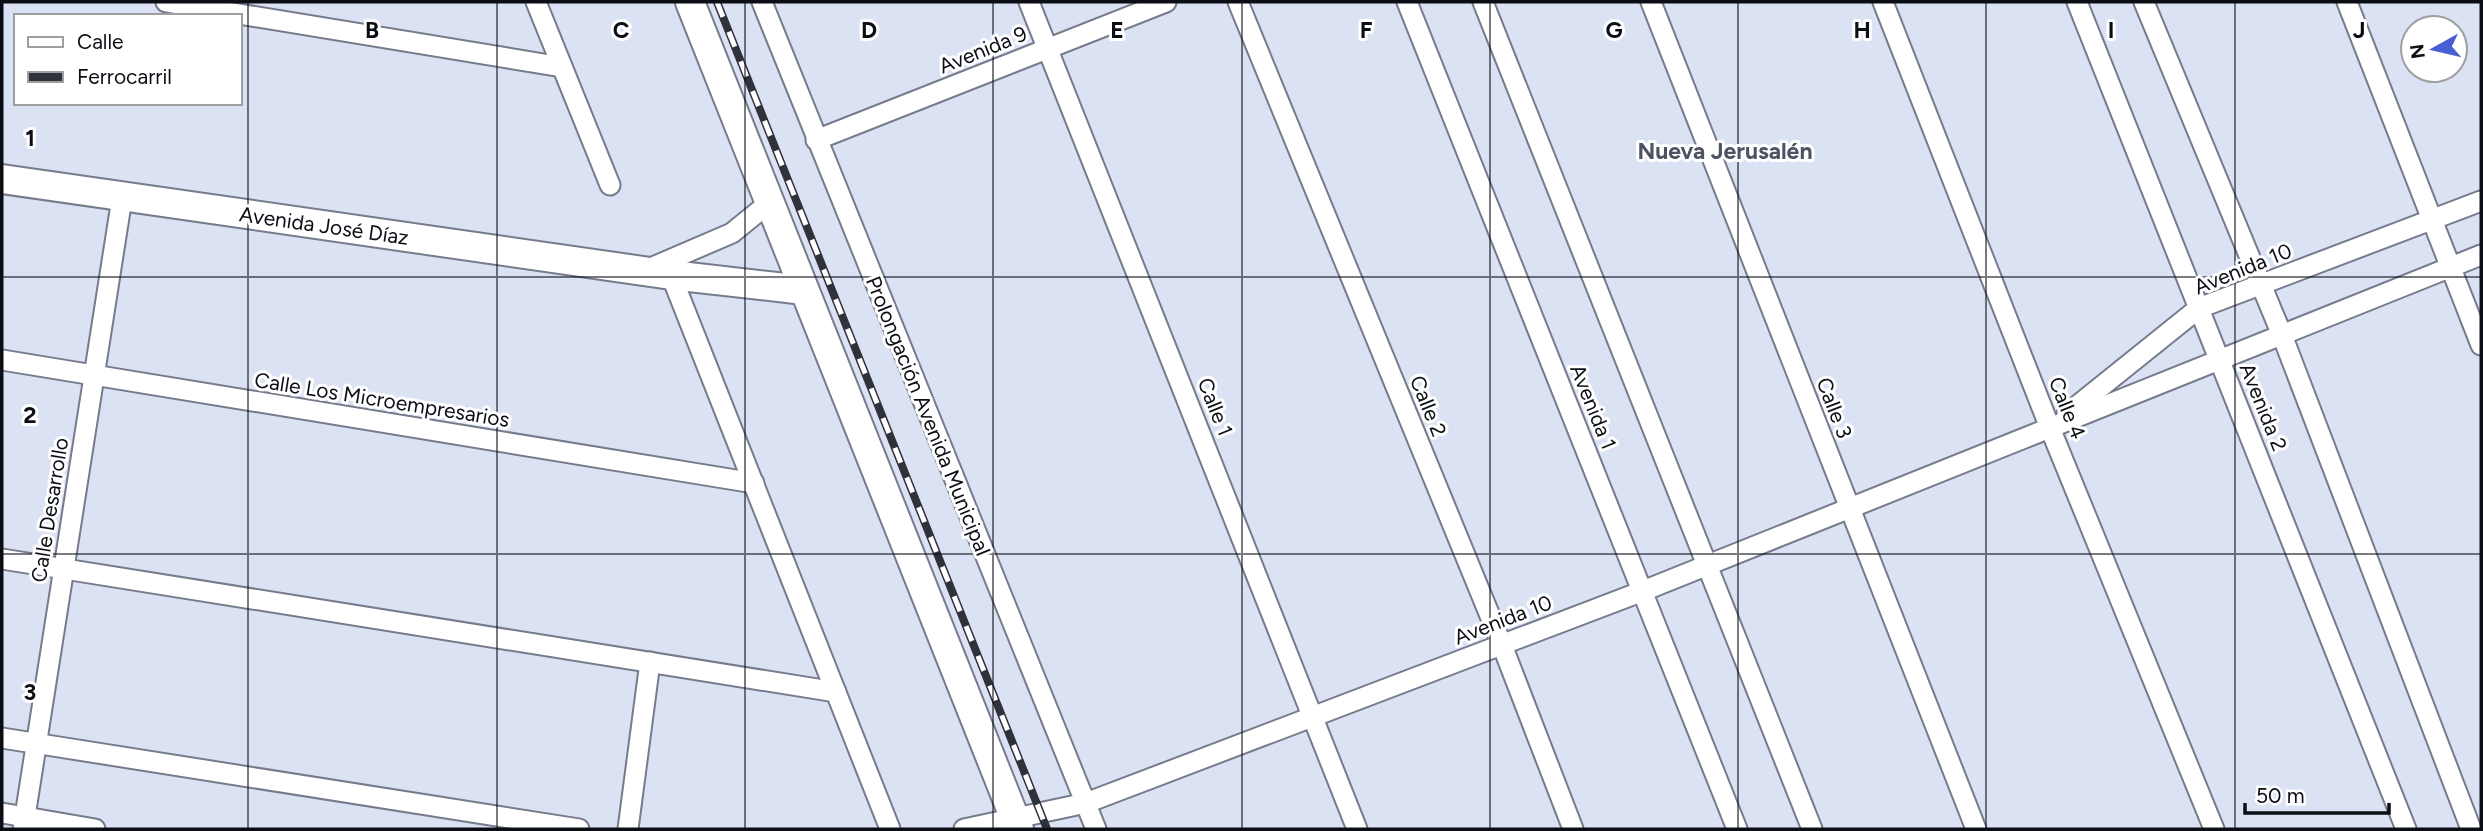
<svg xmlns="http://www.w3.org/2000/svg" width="2483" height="831" viewBox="0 0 2483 831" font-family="Figtree,sans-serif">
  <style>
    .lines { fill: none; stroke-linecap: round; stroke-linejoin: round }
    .street-casing { stroke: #767b8c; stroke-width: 23 }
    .secondary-casing { stroke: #767b8c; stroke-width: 32 }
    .street { stroke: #fff; stroke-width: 19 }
    .secondary { stroke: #fff; stroke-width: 28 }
    .rail-casing { stroke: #30323b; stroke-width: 8 }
    .rail { stroke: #fff; stroke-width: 5; stroke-dasharray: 16; stroke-linecap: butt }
    .grid { fill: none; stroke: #0c0e15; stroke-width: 2; stroke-opacity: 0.55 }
    .labels { text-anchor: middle; stroke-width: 6; stroke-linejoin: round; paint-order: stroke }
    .street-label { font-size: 21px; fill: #0c0e15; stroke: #fff }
    .neighbourhood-label { font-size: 23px; font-weight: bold; fill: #4e5363; stroke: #fff }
    .grid-label { font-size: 23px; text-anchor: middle; font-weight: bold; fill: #0c0e15; stroke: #fff; stroke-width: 6; stroke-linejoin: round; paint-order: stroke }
  </style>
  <rect width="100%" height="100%" fill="#dbe2f4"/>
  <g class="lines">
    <g class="street-casing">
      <g id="street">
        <path d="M166,2L562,67"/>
        <path d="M536,2L610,185"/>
        <path d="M762,2L1096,829"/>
        <path d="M1029,2L1357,829"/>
        <path d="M1238,2L1502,645L1573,829"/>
        <path d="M1407,2L1737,829"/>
        <path d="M1483,2L1812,829"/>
        <path d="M1651,2L1976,829"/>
        <path d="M1883,2L2050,428L2214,829"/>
        <path d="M2077,2L2406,829"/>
        <path d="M2144,2L2282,335L2471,829"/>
        <path d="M2347,2L2481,345"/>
        <path d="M816,140L1166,2"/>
        <path d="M646,270L732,233L769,203"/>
        <path d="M671,275L890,829"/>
        <path d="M2,360L754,483"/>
        <path d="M2067,414L2199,308L2481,201"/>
        <path d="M2,559L836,692"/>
        <path d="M2,738L579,829"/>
        <path d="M2,813L95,829"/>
        <path d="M23,829L122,198"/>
        <path d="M628,829L650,662"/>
        <path d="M964,829L1086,803L1643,591L2481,255"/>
      </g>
    </g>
    <g class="secondary-casing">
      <g id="secondary">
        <path d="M690,2L1019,829"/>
        <path d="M2,179L671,275L804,290"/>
      </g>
    </g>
    <use href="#street" class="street"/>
    <use href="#secondary" class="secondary"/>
    <g class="rail-casing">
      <path id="rail" d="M717,2L1047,829"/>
    </g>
    <use href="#rail" class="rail"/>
  </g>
  <path class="grid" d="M248,2V829M497,2V829M745,2V829M993,2V829M1242,2V829M1490,2V829M1738,2V829M1986,2V829M2235,2V829M2,277H2481M2,554H2481"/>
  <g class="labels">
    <g class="street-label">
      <text transform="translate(983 50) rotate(-22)" y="7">Avenida 9</text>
      <text transform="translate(324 226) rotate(8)" y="7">Avenida José Díaz</text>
      <text transform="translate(2243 269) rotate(-22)" y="7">Avenida 10</text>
      <text transform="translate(382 400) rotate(9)" y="7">Calle Los Microempresarios</text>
      <text transform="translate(1428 406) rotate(68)" y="7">Calle 2</text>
      <text transform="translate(1215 407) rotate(68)" y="7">Calle 1</text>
      <text transform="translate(1593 407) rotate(68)" y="7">Avenida 1</text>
      <text transform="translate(2263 407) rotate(68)" y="7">Avenida 2</text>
      <text transform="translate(1834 408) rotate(69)" y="7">Calle 3</text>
      <text transform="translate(2067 408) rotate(68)" y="7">Calle 4</text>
      <text transform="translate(928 416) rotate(68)" y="7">Prolongación Avenida Municipal</text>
      <text transform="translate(50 510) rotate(-81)" y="7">Calle Desarrollo</text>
      <text transform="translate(1503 620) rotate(-21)" y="7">Avenida 10</text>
    </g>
    <g class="neighbourhood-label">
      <text x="1725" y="159">Nueva Jerusalén</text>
    </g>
  </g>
  <g class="grid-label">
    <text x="372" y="38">B</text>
    <text x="621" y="38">C</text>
    <text x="869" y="38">D</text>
    <text x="1117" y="38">E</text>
    <text x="1366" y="38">F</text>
    <text x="1614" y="38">G</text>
    <text x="1862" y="38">H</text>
    <text x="2111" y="38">I</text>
    <text x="2359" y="38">J</text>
    <text x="30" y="146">1</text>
    <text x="30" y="423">2</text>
    <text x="30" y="700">3</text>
  </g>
  <rect width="2483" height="831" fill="none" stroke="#0c0e15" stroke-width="7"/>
  <rect x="14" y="14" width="228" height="91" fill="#ffffff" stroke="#9e9fa1" stroke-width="2"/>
  <rect x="28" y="37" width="35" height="10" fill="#ffffff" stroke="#9e9fa1" stroke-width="2"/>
  <text x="77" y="49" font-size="21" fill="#0c0e15">Calle</text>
  <rect x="28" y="72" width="35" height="10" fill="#30323b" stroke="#9e9fa1" stroke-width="2"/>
  <text x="77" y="84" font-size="21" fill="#0c0e15">Ferrocarril</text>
  <g transform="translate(2434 49) rotate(262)"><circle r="33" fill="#ffffff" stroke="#9e9fa1" stroke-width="2"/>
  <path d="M0-5L12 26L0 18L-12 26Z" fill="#485fd3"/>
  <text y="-10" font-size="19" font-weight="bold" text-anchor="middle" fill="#0c0e15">N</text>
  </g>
  <path d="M2245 803v10h144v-10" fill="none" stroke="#0c0e15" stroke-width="3.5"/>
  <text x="2256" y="803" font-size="21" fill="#0c0e15" stroke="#ffffff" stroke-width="5" paint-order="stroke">50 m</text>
</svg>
